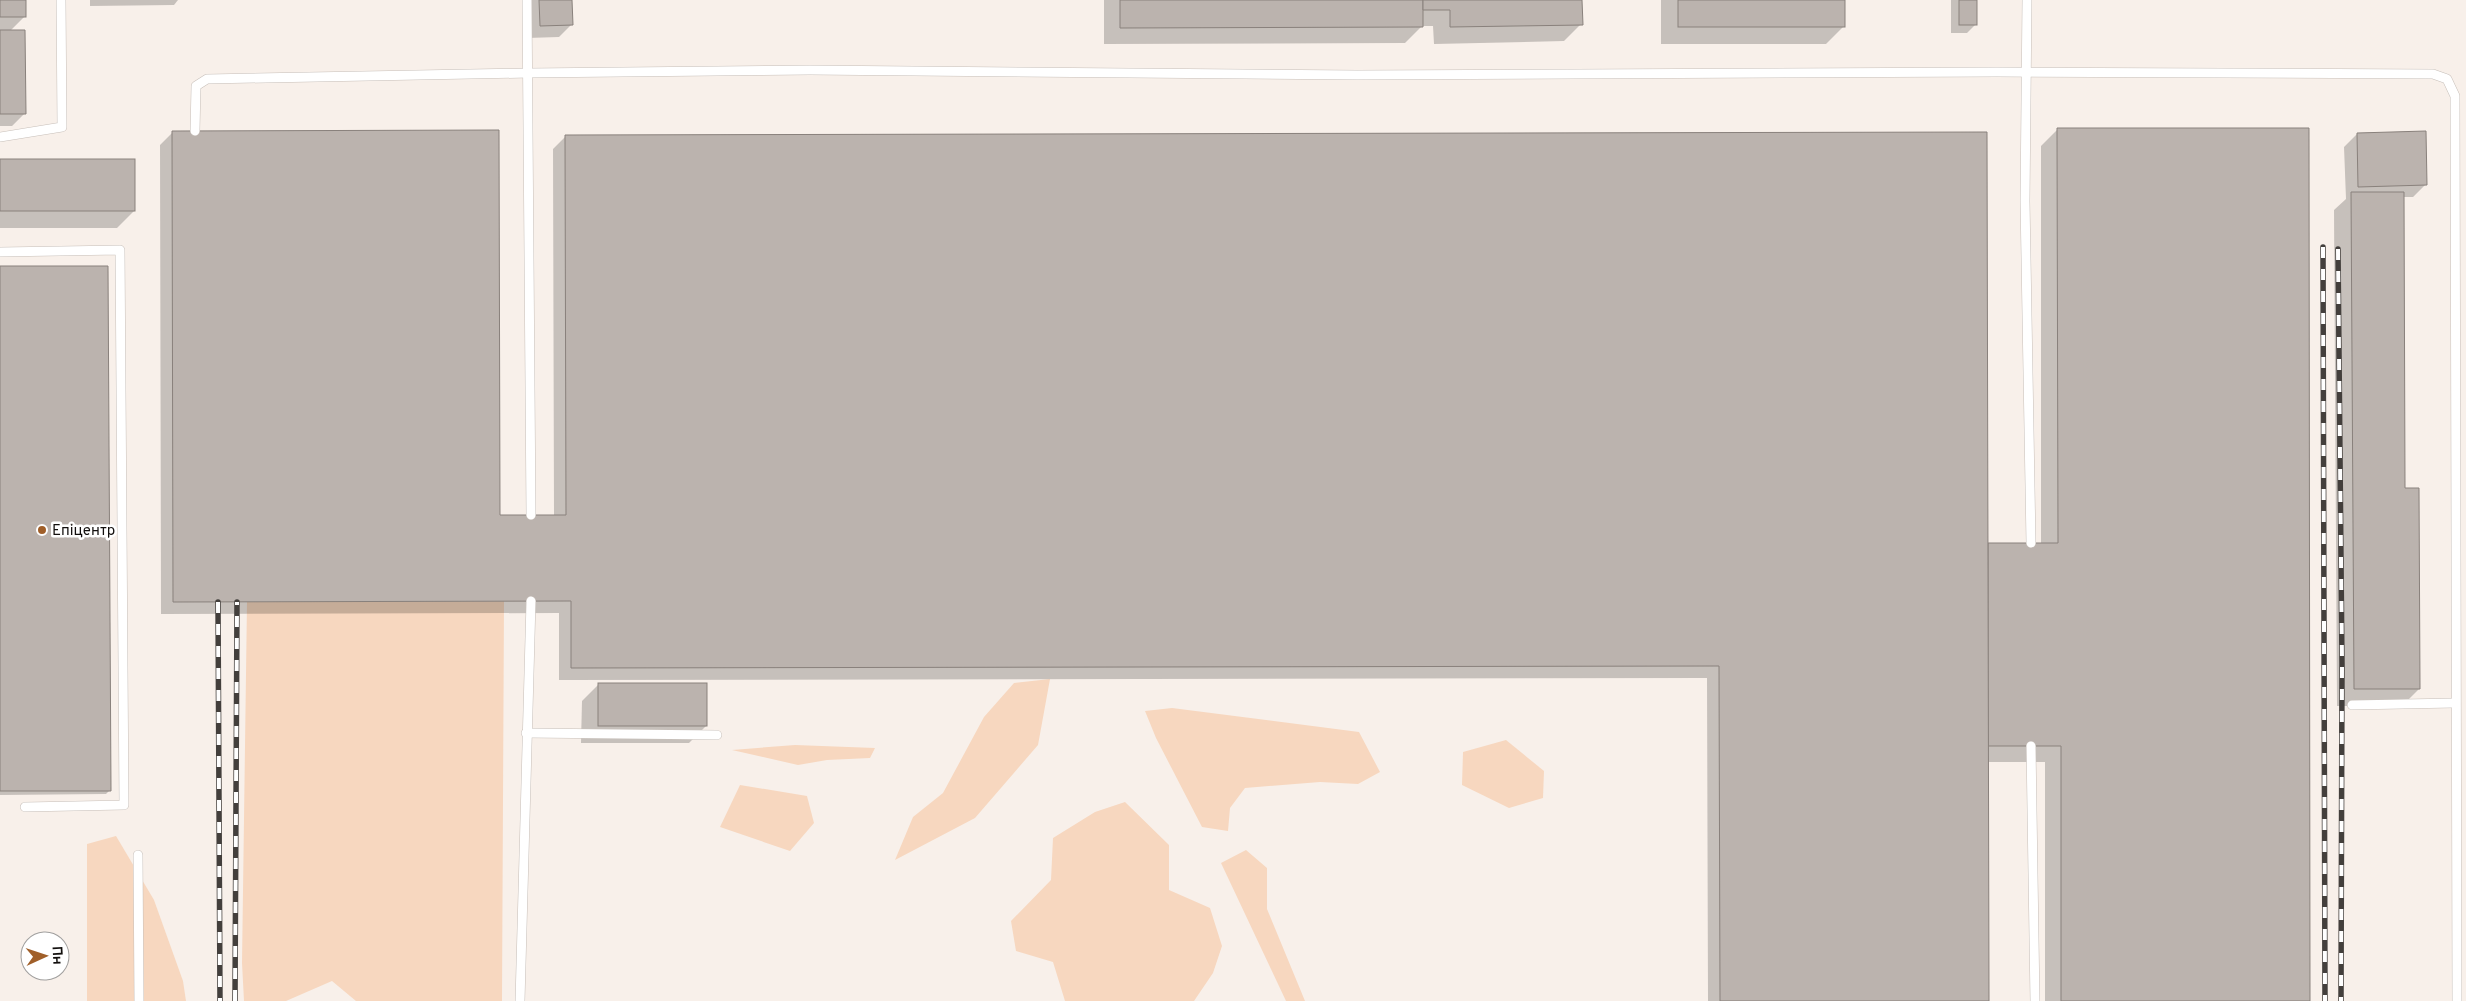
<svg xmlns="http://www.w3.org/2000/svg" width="2466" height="1001" viewBox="0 0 2466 1001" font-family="Overpass,sans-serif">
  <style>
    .green { fill: #f7d7bf }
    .shadow { fill: #0003 }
    .building { fill: #bbb3ae; stroke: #89817c }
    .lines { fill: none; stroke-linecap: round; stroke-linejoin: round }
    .lane-casing { stroke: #c7bfb9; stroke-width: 10 }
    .lane { stroke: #fff; stroke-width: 9 }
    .rail-casing { stroke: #433f3c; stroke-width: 5.5 }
    .rail { stroke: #fff; stroke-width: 4; stroke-dasharray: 11; stroke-linecap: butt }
    .poi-dot { fill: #a05f29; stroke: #fff; stroke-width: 2 }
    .labels { text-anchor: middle; stroke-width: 5; stroke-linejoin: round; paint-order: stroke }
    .poi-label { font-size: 15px; fill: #120f0d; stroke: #fff; text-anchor: start }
  </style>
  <rect width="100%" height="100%" fill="#f8f0ea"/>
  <g class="green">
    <path d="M504,601L502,1001H356L332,981L286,1001H244L242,963L247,602Z"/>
    <path d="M1050,679L1038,745L975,818L895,860L913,817L943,793L984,717L1014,683Z"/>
    <path d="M1172,708L1359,732L1380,772L1358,784L1320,782L1245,788L1230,808L1228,831L1202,827L1156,738L1145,711Z"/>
    <path d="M1506,740L1544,771L1543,798L1509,808L1462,785L1463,752Z"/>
    <path d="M795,745L875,748L870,758L827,760L798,765L732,750Z"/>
    <path d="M740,785L807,796L814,823L790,851L720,827Z"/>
    <path d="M1125,802L1169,845V890L1210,908L1222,946L1213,973L1194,1001H1065L1053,962L1016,951L1011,921L1051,880L1053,838L1095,812Z"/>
    <path d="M116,836L154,900L183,981L186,1001H87V844Z"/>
    <path d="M1246,850L1267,868V909L1305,1001H1286L1221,863Z"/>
  </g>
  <g class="shadow">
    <path d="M0,0H25V16L10,31L25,113L12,126H0Z"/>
    <path d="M90,0H178L174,5L90,6Z"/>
    <path d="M527,0H571L572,24L559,37L527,38Z"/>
    <path d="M1104,0H1581V24L1564,41L1434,44L1433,26H1422L1405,43L1104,44Z"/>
    <path d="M1661,0H1843V27L1826,44H1661Z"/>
    <path d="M1951,0H1975L1976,24L1967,33H1951Z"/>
    <path d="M2058,129L2309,1001H2045V762H1987L1988,1001H1708L1707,678L559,680V613L161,614L160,145L173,132L499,516H554L553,149L566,136L1987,544H2041V146Z"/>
    <path d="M2357,134L2426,184L2413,197H2403L2404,490L2419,689L2402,706H2337L2334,210L2346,199L2344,147Z"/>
    <path d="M0,160L134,211L117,228H0Z"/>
    <path d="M0,268L110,790L106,794L0,795Z"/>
    <path d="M599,684L706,726L689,743H581L582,701Z"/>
  </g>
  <g class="building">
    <rect x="0" y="0" width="26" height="17"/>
    <path d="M539,0H572L573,25L540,26Z"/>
    <path d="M1120,0H1423V27L1120,28Z"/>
    <path d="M1423,0H1582L1583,25L1450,27V10H1423Z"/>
    <rect x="1678" y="0" width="167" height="27"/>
    <rect x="1959" y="0" width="18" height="25"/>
    <path d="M0,30H25L26,114H0Z"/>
    <path d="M2057,128H2309L2310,1001H2061V746H1988V543H2058Z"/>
    <path d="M499,130L500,515H566L565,135L1987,132L1989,1001H1720L1719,666L571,668V601L173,602L172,131Z"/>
    <path d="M2426,131L2427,185L2358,187L2357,133Z"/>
    <rect x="0" y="159" width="135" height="52"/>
    <path d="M2351,192H2404L2405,488H2419L2420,689H2354Z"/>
    <path d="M0,266H108L111,791H0Z"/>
    <rect x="598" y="683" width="109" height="43"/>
  </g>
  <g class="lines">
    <g class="lane-casing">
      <g id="lane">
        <path d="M527,0L531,515"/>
        <path d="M2027,0L2025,201L2031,543"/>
        <path d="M195,131L196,86L207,79L529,73L810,70L1357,75L1997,72L2433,74L2447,79L2455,96L2457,1001"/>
        <path d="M0,137L62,127L61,0"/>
        <path d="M0,252L120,250L124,805L25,807"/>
        <path d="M2352,705L2454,703"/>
        <path d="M526,733L717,735"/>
        <path d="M2031,746L2035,1001"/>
        <path d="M138,855L139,1001"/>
        <path d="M520,1001L531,601"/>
      </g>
    </g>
    <use href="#lane" class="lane"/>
    <g class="rail-casing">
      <g id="rail">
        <path d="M2323,247L2325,1001"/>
        <path d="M2338,249L2342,663L2341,1001"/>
        <path d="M218,602L220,1001"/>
        <path d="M235,1001L237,602"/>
      </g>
    </g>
    <use href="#rail" class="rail"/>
  </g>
  <circle class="poi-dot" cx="42" cy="530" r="5"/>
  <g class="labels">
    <g class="poi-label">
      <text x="52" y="535">Епіцентр</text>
    </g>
  </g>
  <g transform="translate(45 956) rotate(87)"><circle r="24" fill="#ffffff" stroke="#a09f9e"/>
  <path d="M0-4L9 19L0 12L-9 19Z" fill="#a05f29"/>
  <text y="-8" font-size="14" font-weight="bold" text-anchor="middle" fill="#120f0d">Пн</text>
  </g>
</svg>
